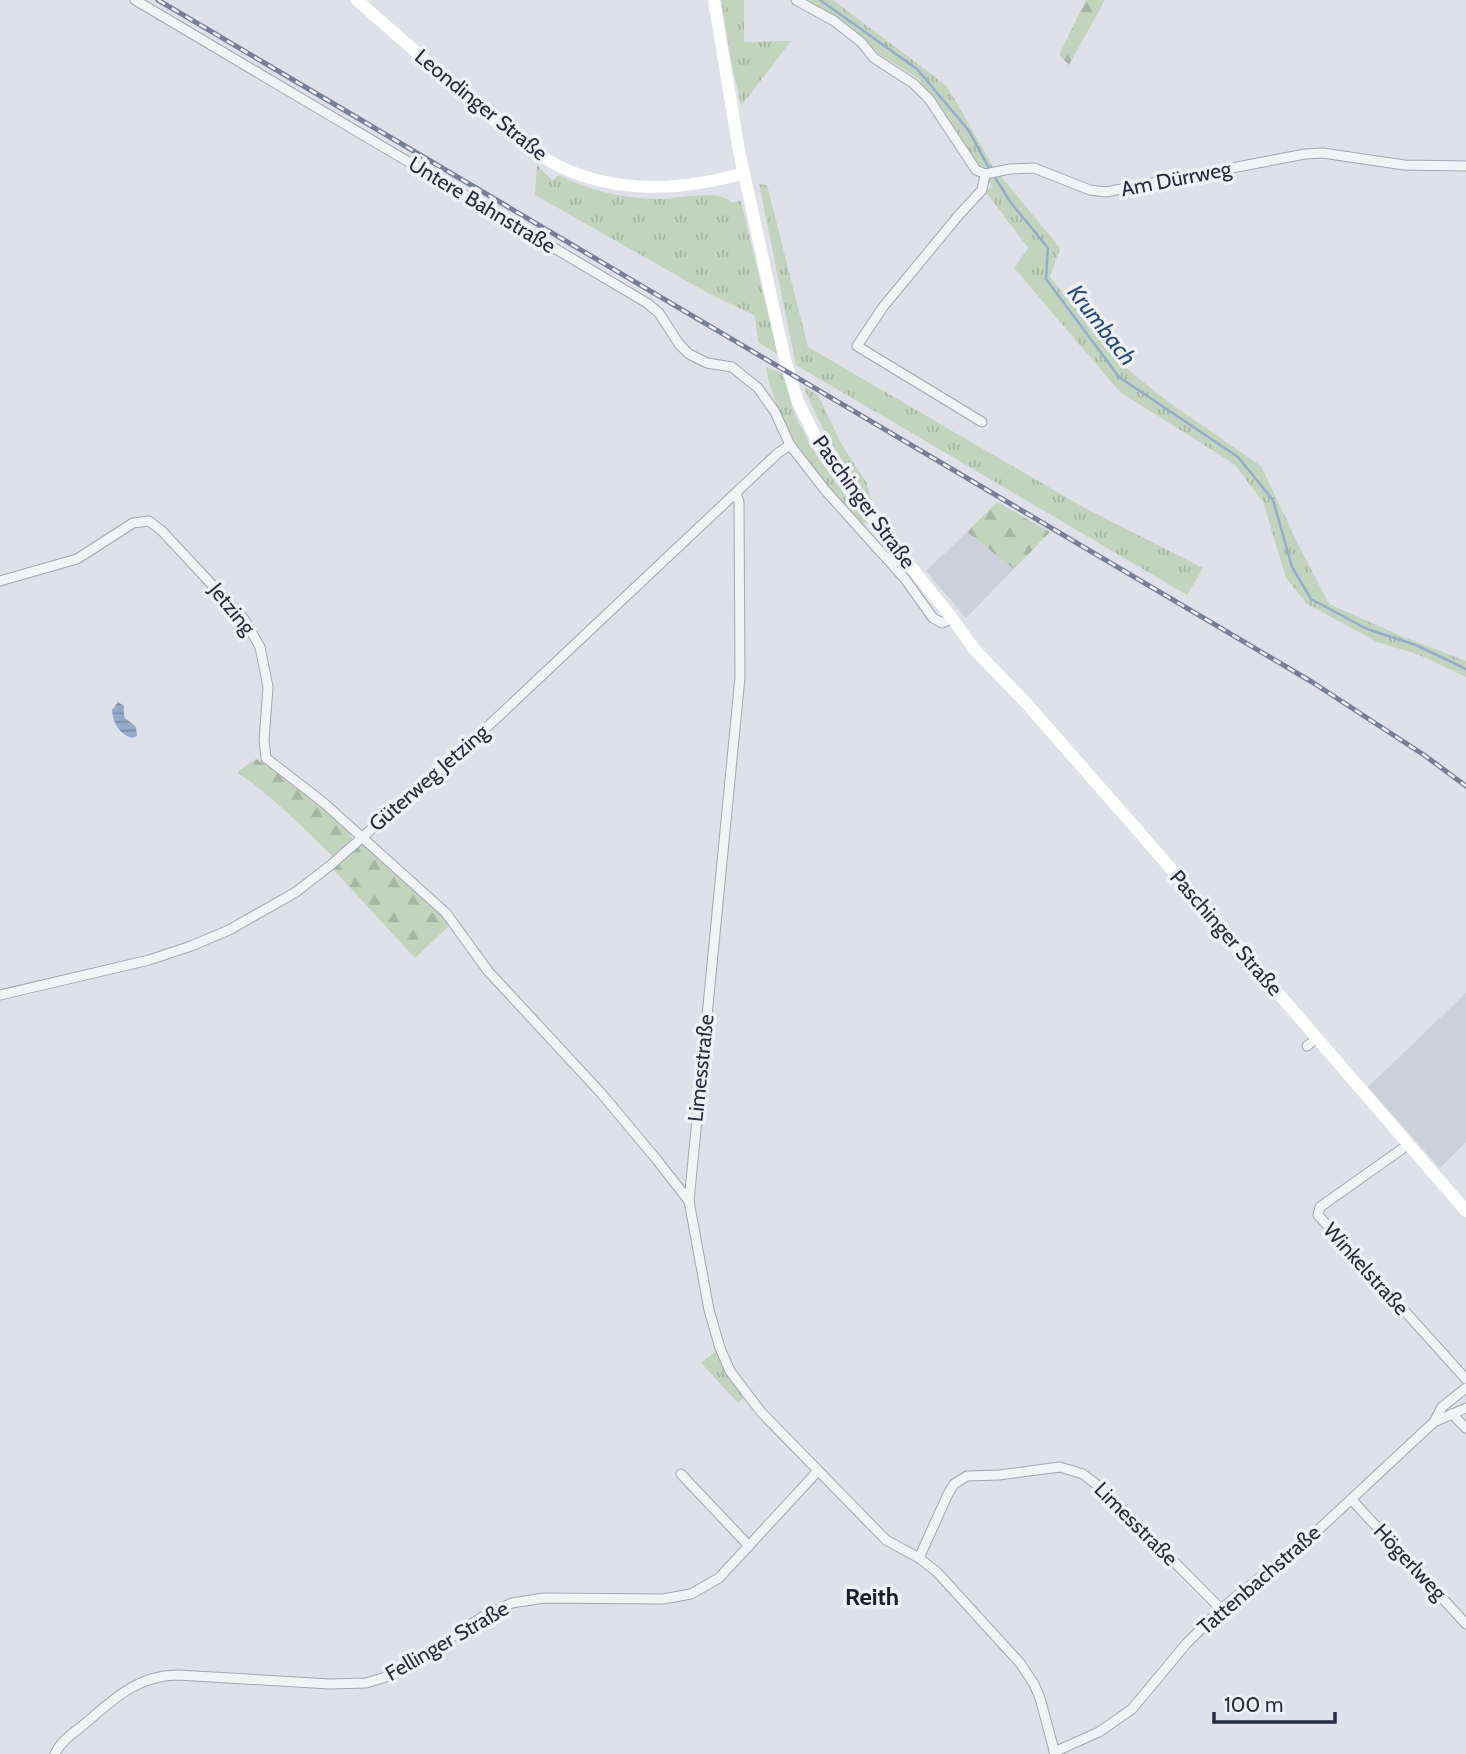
<svg xmlns="http://www.w3.org/2000/svg" width="1466" height="1754" viewBox="0 0 1466 1754" font-family="Cabin,sans-serif">
  <style>
    .built { fill: #ccd0db }
    .grass { fill: url(#grass-tufts) }
    .forest { fill: url(#forest-firs) }
    .water { fill: url(#water-rules) }
    .lines { fill: none; stroke-linecap: round; stroke-linejoin: round }
    .stream { stroke: #96accd; stroke-width: 2.5 }
    .street-casing { stroke: #a3a7b3; stroke-width: 11 }
    .street { stroke: #f1f3f7; stroke-width: 9 }
    .secondary { stroke: #fff; stroke-width: 12 }
    .rail-casing { stroke: #767f94; stroke-width: 5 }
    .rail { stroke: #eef1f6; stroke-width: 2.5; stroke-dasharray: 8; stroke-linecap: butt }
    .labels { text-anchor: middle; stroke-width: 7; stroke-linejoin: round; paint-order: stroke }
    .street-label { font-size: 21px; fill: #262d41; stroke: #eef1f6 }
    .water-label { font-size: 23px; font-style: italic; fill: #2c4879; stroke: #eef1f6 }
    .quarter-label { font-size: 24px; font-weight: bold; fill: #181f32; stroke: #eef1f6 }
  </style>
  <defs>
    <pattern id="grass-tufts" width="24" height="20" patternUnits="userSpaceOnUse" patternTransform="scale(1.75)"><rect width="24" height="20" fill="#c2d4be"/><path d="M3 7l-1-3M5 7V3M7 7l1-3M15 17l-1-3M17 17v-4M19 17l1-3" fill="none" stroke="#a7b6a4"/></pattern>
    <pattern id="forest-firs" width="22" height="20" patternUnits="userSpaceOnUse" patternTransform="scale(1.75)"><rect width="22" height="20" fill="#c2d4be"/><path d="M5 1l3.5 6h-7zM16 11l3.5 6h-7z" fill="#a7b6a4"/></pattern>
    <pattern id="water-rules" width="6" height="5" patternUnits="userSpaceOnUse" patternTransform="scale(1.75)"><rect width="6" height="5" fill="#96accd"/><path d="M0 2.5h6" fill="none" stroke="#7a8ca8"/></pattern>
  </defs>
  <rect width="100%" height="100%" fill="#dee1e9"/>
  <g class="built">
    <path d="M967,532L1014,569L966,618L926,571Z"/>
    <path d="M1466,993V1142L1440,1168L1368,1087Z"/>
  </g>
  <g class="grass">
    <path d="M721,0H744V42L791,41L741,106L729,50Z"/>
    <path d="M808,0H833L947,86L994,168L1060,248L1050,277L1115,359L1167,401L1261,466L1299,546L1329,604L1401,636L1466,661V677L1417,654L1377,642L1307,604L1286,578L1263,502L1234,464L1120,392L1014,268L1028,248L986,192L992,186L919,79L879,54L864,38Z"/>
    <path d="M537,165L553,181L558,175C589,190 623,199 658,199C677,199 717,188 731,202L741,201L778,355L758,342L755,316L706,292L535,195Z"/>
    <path d="M759,184L767,185L808,347L1083,507L1203,568L1187,595L796,365Z"/>
    <path d="M766,367L784,374C787,387 790,400 794,412C811,453 839,488 867,521L861,525C820,477 776,431 766,367Z"/>
    <path d="M804,387L818,395L842,445L866,482L872,501C844,465 820,429 804,387Z"/>
    <path d="M717,1350L744,1397L738,1403L701,1363Z"/>
  </g>
  <g class="forest">
    <path d="M1086,0H1105L1069,65L1059,55Z"/>
    <path d="M997,502L1050,532L1014,569L967,532Z"/>
    <path d="M256,759L289,778L347,829L353,840L334,858C303,827 273,797 237,772Z"/>
    <path d="M361,844H368L452,923L415,958L332,868Z"/>
  </g>
  <path class="water" d="M118,702L124,706C123,723 127,717 136,727L137,736L132,738C119,734 113,723 112,710Z"/>
  <g class="lines">
    <g class="stream">
      <path d="M820,0L917,69L969,131L990,170"/>
      <path d="M994,176L1011,203L1048,248L1046,279L1119,377L1238,457L1273,500L1292,567L1311,599L1367,629L1416,645L1466,669"/>
    </g>
    <g class="street-casing">
      <g id="street">
        <path d="M135,0L647,303L659,313L679,344L689,354L707,363L732,367L758,388L775,412L790,445L825,490L905,579L933,618L942,623L952,618"/>
        <path d="M796,0L834,21L861,42L874,58L914,84L929,99L976,170L985,174L1010,169L1034,168L1090,190L1106,192L1305,154L1323,153L1404,165L1466,166"/>
        <path d="M982,422L857,346L883,307L958,216L982,190L985,174"/>
        <path d="M736,493L739,502L740,677L689,1201L709,1310L720,1348L730,1371L761,1412L886,1540L919,1558L937,1572L1020,1663L1034,1684L1040,1698L1055,1754"/>
        <path d="M0,581L77,559L133,523L149,521L162,531L244,619L260,647L268,687L264,740L266,758L324,803L446,913L488,971L601,1093L657,1160L689,1201"/>
        <path d="M0,995L149,960L191,946L229,930L296,892L332,864L485,729L778,453L790,445"/>
        <path d="M1307,1046L1316,1039"/>
        <path d="M1409,1144L1320,1207L1318,1215L1466,1379"/>
        <path d="M1452,1414L1466,1428"/>
        <path d="M1434,1422L1442,1407L1466,1388"/>
        <path d="M681,1474L749,1546"/>
        <path d="M1352,1500L1466,1624"/>
        <path d="M919,1558L948,1494L954,1484L967,1476L999,1475L1060,1467L1083,1474L1101,1488L1221,1609"/>
        <path d="M1054,1752L1099,1732L1132,1709L1186,1644L1221,1609L1317,1531L1434,1422L1466,1408"/>
        <path d="M55,1754C60,1742 72,1734 82,1726C112,1701 136,1675 178,1675L330,1684L366,1683L386,1677L407,1667L482,1617L512,1603L544,1598L663,1599L691,1594L719,1578L817,1472"/>
      </g>
    </g>
    <use href="#street" class="street"/>
    <g class="secondary">
      <path d="M357,0C396,34 435,69 474,103C497,122 520,143 546,159C606,195 679,192 744,173"/>
      <path d="M714,0L739,151L785,360L798,402L823,452L852,493L952,618L974,649L1027,704L1134,826L1466,1211"/>
    </g>
    <g class="rail-casing">
      <path id="rail" d="M158,0L1312,682L1424,755L1466,786"/>
    </g>
    <use href="#rail" class="rail"/>
  </g>
  <g class="labels">
    <g class="street-label">
      <text transform="translate(481 105) rotate(39)" y="7">Leondinger Straße</text>
      <text transform="translate(1176 179) rotate(-11)" y="7">Am Dürrweg</text>
      <text transform="translate(482 205) rotate(31)" y="7">Untere Bahnstraße</text>
      <text transform="translate(864 502) rotate(54)" y="7">Paschinger Straße</text>
      <text transform="translate(232 609) rotate(51)" y="7">Jetzing</text>
      <text transform="translate(429 778) rotate(-41)" y="7">Güterweg Jetzing</text>
      <text transform="translate(1226 933) rotate(49)" y="7">Paschinger Straße</text>
      <text transform="translate(701 1068) rotate(-84)" y="7">Limesstraße</text>
      <text transform="translate(1366 1269) rotate(48)" y="7">Winkelstraße</text>
      <text transform="translate(1136 1524) rotate(45)" y="7">Limesstraße</text>
      <text transform="translate(1410 1562) rotate(47)" y="7">Högerlweg</text>
      <text transform="translate(1259 1580) rotate(-41)" y="7">Tattenbachstraße</text>
      <text transform="translate(447 1641) rotate(-30)" y="7">Fellinger Straße</text>
    </g>
    <g class="water-label">
      <text transform="translate(1102 325) rotate(52)" y="8">Krumbach</text>
    </g>
    <g class="quarter-label">
      <text x="872" y="1605">Reith</text>
    </g>
  </g>
  <path d="M1214 1712v10h121v-10" fill="none" stroke="#262d41" stroke-width="3.5"/>
  <text x="1224" y="1712" font-size="21" fill="#262d41" stroke="#eef1f6" stroke-width="5" paint-order="stroke">100 m</text>
</svg>
